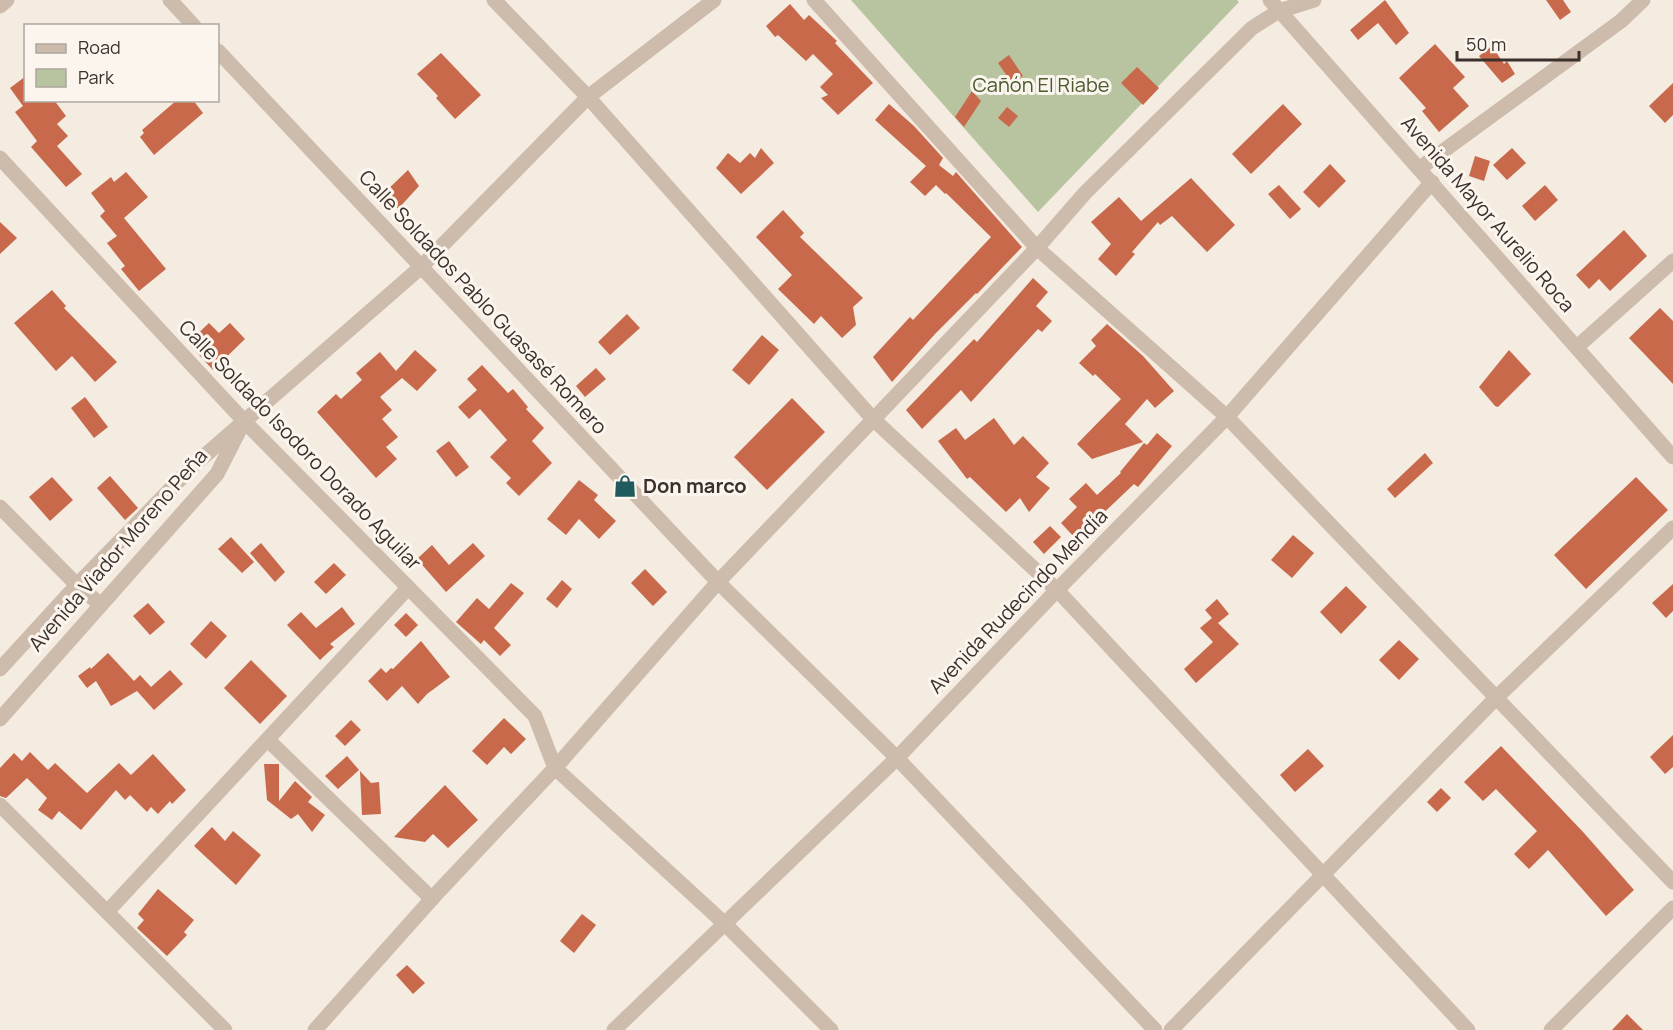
<svg xmlns="http://www.w3.org/2000/svg" width="1673" height="1030" viewBox="0 0 1673 1030" font-family="Manrope,sans-serif">
  <style>
    .green { fill: #b8c4a0 }
    .building { fill: #c8694b }
    .lines { fill: none; stroke-linecap: round; stroke-linejoin: round }
    .minor { stroke: #cdbbac; stroke-width: 15 }
    .labels { text-anchor: middle; stroke-width: 6; stroke-linejoin: round; paint-order: stroke }
    .park-label { font-size: 20px; fill: #4a5a2e; stroke: #fbf5ee }
    .street-label { font-size: 20px; fill: #3b302b; stroke: #fbf5ee }
    .poi-label { font-size: 20px; font-weight: bold; fill: #3b302b; stroke: #fbf5ee; text-anchor: start }
  </style>
  <rect width="100%" height="100%" fill="#f4ebe1"/>
  <path class="green" d="M851,0H1237L1239,2L1038,212Z"/>
  <g class="building">
    <path d="M1385,0L1409,33L1396,45L1378,23L1358,40L1350,30Z"/>
    <path d="M1546,0H1563L1571,12L1560,20Z"/>
    <path d="M790,4L804,20L809,15L837,41L835,43L873,83L838,115L821,98L828,95L820,87L833,74L813,54L806,61L778,35L775,37L766,26Z"/>
    <path d="M1435,44L1465,77L1453,88L1469,106L1439,132L1422,111L1426,108L1399,78Z"/>
    <path d="M1492,46L1504,64L1507,61L1515,74L1502,83L1479,56Z"/>
    <path d="M441,53L481,95L455,119L436,98L438,96L417,74Z"/>
    <path d="M1009,55L1023,76L1012,83L998,63Z"/>
    <path d="M1137,67L1159,88L1143,105L1121,83Z"/>
    <path d="M26,76V100H54L66,116L57,124L68,136L57,146L82,174L66,187L31,147L37,141L15,112L23,106L10,88Z"/>
    <path d="M1673,83V115L1665,123L1649,106Z"/>
    <path d="M972,91L981,101L964,127L955,117Z"/>
    <path d="M177,100H193L203,113L154,155L140,137L144,133L142,130Z"/>
    <path d="M889,104L914,126L943,158L939,165L953,176L956,172L1022,247L977,294L976,293L935,334L892,382L873,357L910,317L913,320L991,237L946,193L945,194L936,185L925,196L910,182L926,166L875,120Z"/>
    <path d="M1283,104L1302,124L1251,174L1232,154Z"/>
    <path d="M1007,107L1018,116L1009,127L998,118Z"/>
    <path d="M761,148L774,163L741,194L716,168L728,153L740,163L750,153L755,158Z"/>
    <path d="M1512,148L1526,163L1507,180L1493,165Z"/>
    <path d="M1475,156L1490,161L1484,181L1469,176Z"/>
    <path d="M1330,164L1346,181L1319,208L1303,192Z"/>
    <path d="M408,170L419,186L398,209L384,193Z"/>
    <path d="M126,172L148,197L124,218L166,269L139,291L121,269L125,266L107,243L117,236L100,216L105,211L91,193L111,177L114,182Z"/>
    <path d="M1191,178L1235,225L1207,252L1172,216L1160,225L1158,222L1132,252L1135,254L1116,276L1098,259L1111,244L1091,222L1119,197L1141,221Z"/>
    <path d="M1279,185L1301,209L1290,219L1268,194Z"/>
    <path d="M1545,185L1558,200L1535,221L1522,206Z"/>
    <path d="M783,210L804,233L800,237L863,298L853,307L856,325L842,338L821,316L814,324L778,289L792,275L756,237Z"/>
    <path d="M0,222L17,238L0,254Z"/>
    <path d="M1624,230L1647,256L1610,291L1599,279L1589,289L1576,275Z"/>
    <path d="M1033,278L1048,292L1036,306L1052,321L1042,332L1038,329L971,402L961,390L922,429L906,410L974,339L977,342Z"/>
    <path d="M52,290L66,306L64,308L117,362L95,382L72,356L56,371L14,323Z"/>
    <path d="M1660,308L1673,321V384L1629,338Z"/>
    <path d="M627,314L640,328L610,355L598,342Z"/>
    <path d="M209,323L219,333L230,323L245,339L213,370L188,343Z"/>
    <path d="M1107,324L1143,356L1174,391L1155,408L1147,399L1125,424L1143,442L1092,459L1077,444L1121,399L1095,374L1093,376L1079,363L1096,346L1091,340Z"/>
    <path d="M762,335L779,350L749,385L732,370Z"/>
    <path d="M415,350L437,370L417,391L402,378L380,397L392,410L382,419L398,437L386,447L397,459L376,478L317,412L336,394L341,399L362,380L356,373L380,352L396,371Z"/>
    <path d="M1509,350L1531,374L1498,407L1495,406L1479,387Z"/>
    <path d="M482,365L508,393L513,389L528,407L526,409L544,428L532,441L552,463L519,496L506,483L511,478L490,457L507,440L480,409L469,419L458,407L477,390L467,379Z"/>
    <path d="M596,368L606,379L585,397L576,386Z"/>
    <path d="M85,397L108,427L94,438L71,408Z"/>
    <path d="M792,398L825,432L767,490L734,457Z"/>
    <path d="M994,418L1014,445L1023,436L1049,463L1036,477L1050,488L1029,512L1020,498L1006,512L970,477L967,479L938,441L956,428L965,440Z"/>
    <path d="M1157,433L1172,446L1138,487L1134,484L1076,539L1061,523L1077,507L1069,499L1086,483L1097,495L1121,473L1120,472L1144,443L1147,445Z"/>
    <path d="M449,441L469,467L456,477L436,451Z"/>
    <path d="M1425,453L1433,463L1395,498L1387,489Z"/>
    <path d="M110,476L138,508L125,520L97,488Z"/>
    <path d="M52,477L73,500L50,521L29,497Z"/>
    <path d="M1636,477L1668,510L1586,589L1554,555Z"/>
    <path d="M579,480L598,495L594,500L616,521L599,539L579,519L566,535L547,519Z"/>
    <path d="M1050,526L1061,537L1044,554L1033,542Z"/>
    <path d="M1293,535L1314,553L1292,578L1271,560Z"/>
    <path d="M231,537L254,562L242,573L218,549Z"/>
    <path d="M261,543L285,572L275,582L250,553Z"/>
    <path d="M473,543L485,556L446,592L417,559L432,545L449,565Z"/>
    <path d="M334,563L346,575L326,594L314,582Z"/>
    <path d="M645,569L667,592L653,606L631,583Z"/>
    <path d="M562,580L572,589L557,608L546,599Z"/>
    <path d="M511,583L524,593L494,628L511,645L500,656L484,640L481,644L456,622L477,598L489,609Z"/>
    <path d="M1673,584V611L1666,618L1652,603Z"/>
    <path d="M1346,586L1367,607L1341,634L1320,612Z"/>
    <path d="M1217,599L1229,614L1218,623L1239,644L1196,683L1184,669L1213,642L1200,628L1212,618L1205,610Z"/>
    <path d="M148,603L165,622L150,635L133,616Z"/>
    <path d="M342,607L355,624L330,644L334,647L320,660L287,625L301,612L316,628Z"/>
    <path d="M406,613L418,625L406,637L394,625Z"/>
    <path d="M211,621L227,636L206,659L190,644Z"/>
    <path d="M1399,640L1419,659L1399,680L1379,660Z"/>
    <path d="M421,641L450,677L427,694L418,704L402,686L387,701L368,681L381,668L386,673L391,668L393,669Z"/>
    <path d="M108,653L134,681L140,675L151,687L170,670L183,684L154,710L137,691L111,706L96,681L87,688L78,676L90,667L91,669Z"/>
    <path d="M251,660L287,696L260,724L224,688Z"/>
    <path d="M504,718L526,739L511,754L504,747L487,765L472,751Z"/>
    <path d="M351,720L361,730L345,746L335,736Z"/>
    <path d="M1673,735V767L1665,774L1650,757Z"/>
    <path d="M1501,746L1584,833L1634,890L1606,916L1548,850L1529,869L1514,854L1537,831L1496,789L1483,801L1464,782Z"/>
    <path d="M1308,749L1324,766L1295,792L1280,775Z"/>
    <path d="M30,752L48,770L55,763L87,793L119,763L131,775L153,754L186,790L172,804L170,801L158,814L151,807L147,812L130,795L125,800L116,790L81,830L59,811L52,820L38,810L47,798L27,778L6,798L0,796V768L14,753L22,761Z"/>
    <path d="M347,756L359,770L338,789L325,776Z"/>
    <path d="M264,764H279V801L295,781L312,797L308,802L325,815L312,832L298,814L291,819L267,800Z"/>
    <path d="M360,771L371,783L379,782L381,814L362,815Z"/>
    <path d="M445,785L478,820L448,848L433,834L425,842L394,837Z"/>
    <path d="M1441,788L1451,798L1437,812L1427,802Z"/>
    <path d="M212,827L225,841L233,831L261,855L236,885L194,846Z"/>
    <path d="M158,889L194,920L184,932L187,935L167,956L137,928L144,920L138,914Z"/>
    <path d="M582,914L596,925L574,953L560,941Z"/>
    <path d="M407,965L425,983L413,994L396,975Z"/>
    <path d="M1627,1014L1643,1030H1612Z"/>
  </g>
  <g class="lines">
    <g class="minor">
      <path d="M170,0L194,26"/>
      <path d="M494,0L588,97L873,419L1057,590L1468,1030"/>
      <path d="M814,0L1037,248L1227,417L1673,882"/>
      <path d="M1270,0L1673,457"/>
      <path d="M0,6L7,0"/>
      <path d="M218,51L718,582L897,758L1155,1030"/>
      <path d="M0,158L244,421L535,716L555,768L724,923L831,1030"/>
      <path d="M1420,168L1621,21L1643,0"/>
      <path d="M1577,347L1673,261"/>
      <path d="M0,507L77,585L101,605"/>
      <path d="M0,669L77,585L194,465L420,268L588,97L714,0"/>
      <path d="M0,719L217,474L240,429"/>
      <path d="M268,740L432,899"/>
      <path d="M0,805L225,1030"/>
      <path d="M107,912L408,588"/>
      <path d="M315,1030L438,892L555,768L718,582L1037,248L1085,193L1252,28L1279,11L1314,0"/>
      <path d="M614,1030L897,758L1057,590L1227,417L1432,182"/>
      <path d="M1171,1030L1497,697L1673,528"/>
      <path d="M1551,1030L1673,908"/>
    </g>
  </g>
  <defs>
    <g id="shop-bare" transform="scale(1.8)"><path d="M-5-2.5h2.3a2.7 3.5 0 0 1 5.4 0H5L5.5 6h-11ZM-1.5-2.5h3a1.5 2.3 0 0 0-3 0Z" fill="#1f5a5e" stroke="#fbf5ee" stroke-width="2.5" paint-order="stroke"/></g>
  </defs>
  <g fill-rule="evenodd">
    <use href="#shop-bare" x="625" y="486"/>
  </g>
  <g class="labels">
    <g class="park-label">
      <text x="1041" y="92">Cañón El Riabe</text>
    </g>
    <g class="street-label">
      <text transform="translate(1488 214) rotate(49)" y="7">Avenida Mayor Aurelio Roca</text>
      <text transform="translate(483 302) rotate(47)" y="7">Calle Soldados Pablo Guasasé Romero</text>
      <text transform="translate(300 445) rotate(46)" y="7">Calle Soldado Isodoro Dorado Aguilar</text>
      <text transform="translate(118 550) rotate(-49)" y="7">Avenida Viador Moreno Peña</text>
      <text transform="translate(1018 601) rotate(-46)" y="7">Avenida Rudecindo Mendía</text>
    </g>
    <g class="poi-label">
      <text x="643" y="493">Don marco</text>
    </g>
  </g>
  <rect x="24" y="24" width="195" height="78" fill="#fbf5ee" stroke="#aea6a0" stroke-width="1.5"/>
  <rect x="36" y="44" width="30" height="9" fill="#cdbbac" stroke="#aea6a0" stroke-width="1.5"/>
  <text x="78" y="54" font-size="18" fill="#3b302b">Road</text>
  <rect x="36" y="69" width="30" height="18" fill="#b8c4a0" stroke="#aea6a0" stroke-width="1.5"/>
  <text x="78" y="84" font-size="18" fill="#3b302b">Park</text>
  <path d="M1457 51v9h122v-9" fill="none" stroke="#3b302b" stroke-width="3"/>
  <text x="1466" y="51" font-size="18" fill="#3b302b" stroke="#fbf5ee" stroke-width="4.5" paint-order="stroke">50 m</text>
</svg>
